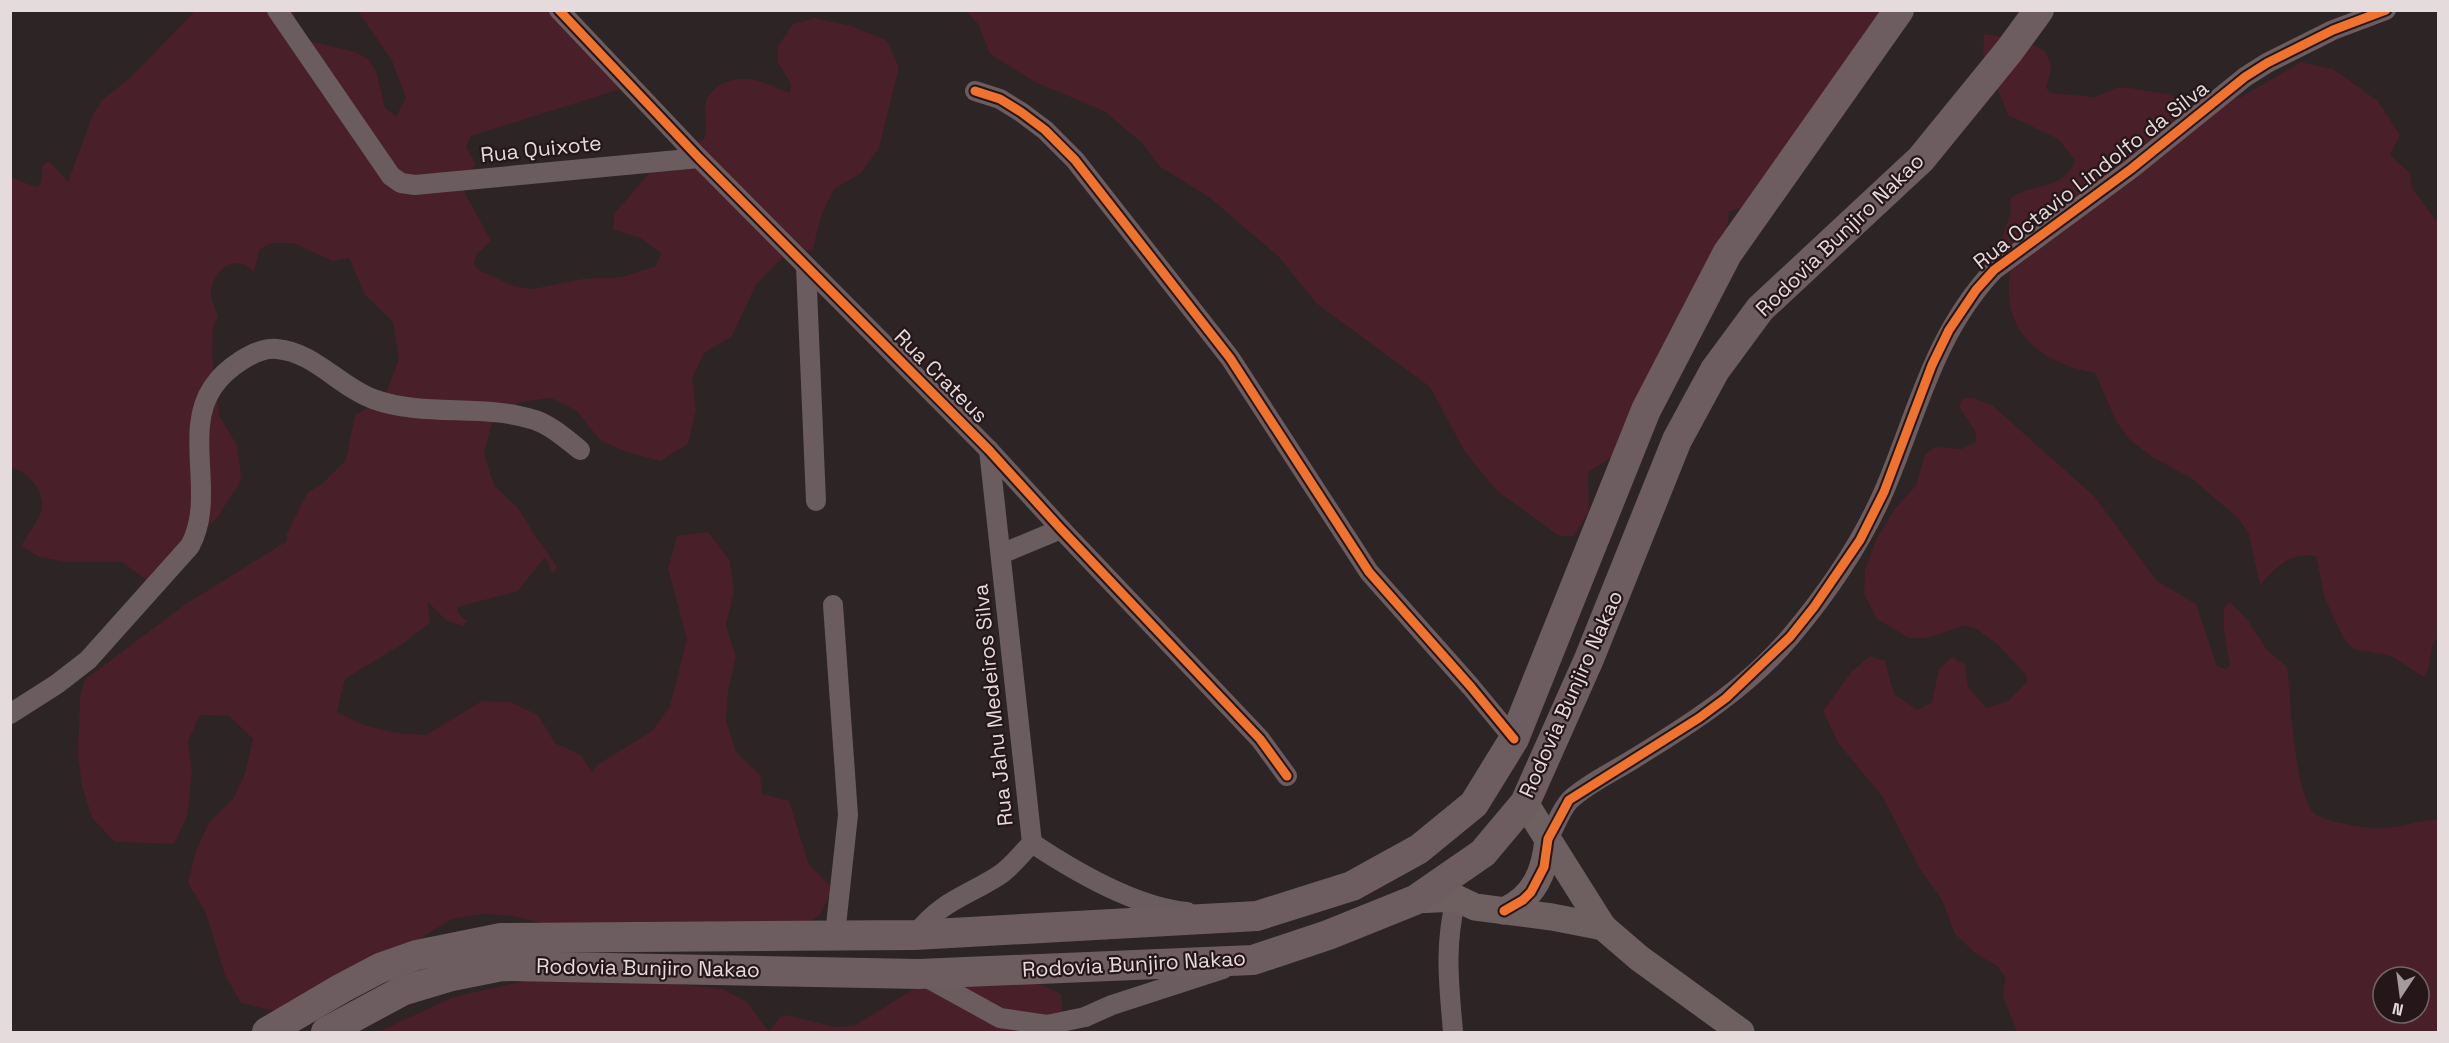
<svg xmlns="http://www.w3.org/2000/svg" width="2449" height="1043" viewBox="0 0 2449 1043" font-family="'Space Grotesk',sans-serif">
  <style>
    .green { fill: #491f29; fill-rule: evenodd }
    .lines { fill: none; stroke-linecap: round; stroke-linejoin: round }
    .street { stroke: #6b5c5f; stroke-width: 20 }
    .secondary { stroke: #6e5f61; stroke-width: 27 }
    .primary { stroke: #6d5c60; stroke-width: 30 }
    .cycleway-casing { stroke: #251619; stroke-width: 13 }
    .cycleway { stroke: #ef722f; stroke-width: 9 }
    .labels { text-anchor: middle; stroke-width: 4.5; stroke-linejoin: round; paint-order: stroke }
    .street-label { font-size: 21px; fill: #e6dbdc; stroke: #251619 }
  </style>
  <rect width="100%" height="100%" fill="#2c2425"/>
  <g class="green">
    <path d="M195,11H294L299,33L313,42L356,52L368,59L376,71L385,108L396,116L406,98L392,61L358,11H555L624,88L471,136L466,147L476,164L465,180L464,191L491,241L477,254L474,262L477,269L513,286L533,289L583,279L622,277L656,266L661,253L640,238L613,229L614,214L656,165L704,139C709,126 703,114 706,102C711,85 733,77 749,79C762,80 777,89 790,93L791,84L778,62V46L793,24L815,18L852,26L885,40L889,45L899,68L879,148L861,173L834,189L821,216L813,249L781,259L757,283L732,336L704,353L692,379L696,410L688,444L660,461L626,452L600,440L577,411L551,398L520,402L493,419L484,453L494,485L518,508L535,536L557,566L553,575L545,557L518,591L458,607L457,612L467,621L463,626L447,621L428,602L430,623L401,645L345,679L337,712L364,725L397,733L426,735L482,701L511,702L538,715L555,743L581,755L592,772L597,765L652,731L670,706L687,639L668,569L677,536L708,532L730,561L734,592L726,625L736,657L728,691L726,720L736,752L760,775L762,794L789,801L809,865L833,888L820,915L793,932L734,929L700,921L670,925L613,941L512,916L483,914L452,919L424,936L400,959L275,1011L241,1003L225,975L205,911L188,883L196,850L209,823L233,799L245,773L253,739L229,716L200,715L188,741L192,772L187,817L174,844L115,842L92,818L82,786L78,755L80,697L84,680L186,604L287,541V533L308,492L322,484L346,460L355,415L384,399L399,358L393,322L365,295L349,258L333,261L293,243H271L259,250L254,273C237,251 212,270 211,293C211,300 216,310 218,316L213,327L212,356L220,417L237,445L241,476L239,484L217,518L149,582L122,562H67L39,557L21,546C26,537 40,518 42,509C45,491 27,470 11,468L10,177L36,187L40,185L43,165L49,161L68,182L93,114L103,99L130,78Z"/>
    <path d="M966,11H1896L1747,207L1729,211L1726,240L1618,453L1588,472L1589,511L1574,536H1560L1555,533L1496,490L1465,452L1430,387L1317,304L1279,257L1209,197L1160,167L1143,144L1104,111L1035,82L990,54L978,24Z"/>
    <path d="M1984,34L2025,41L2045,51L2052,67L2046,87L2050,93L2095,97L2116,88H2129L2168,94L2198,109L2241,97L2301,62L2333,69L2378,101L2400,135L2390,155L2410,173L2412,188L2438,223V637C2428,646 2433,666 2424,677L2391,656L2353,649L2343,637L2325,599L2316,556C2288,553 2278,566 2260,585L2249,535L2239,519L2191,478L2152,457L2129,439L2116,421L2095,373C2052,365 2010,342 2009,293C2008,265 2016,266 2001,240L2011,212L2010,198C2034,182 2064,191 2075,160L2058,139L2008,115L1983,54Z"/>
    <path d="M1972,397L1993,406L2095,497L2157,581L2196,604L2217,666L2225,669L2230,666L2224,632V608L2230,602L2247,619L2267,650L2287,667C2291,699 2294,790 2313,812C2321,822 2370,829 2384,828C2402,827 2420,820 2438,819V1032H2017L2003,997L2005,977L1997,966L1975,953L1955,934L1942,900L1920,869L1882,796L1838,743L1823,711L1852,671L1870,656L1885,661L1894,694L1918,710L1932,702L1939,669L1952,657L1965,664L1968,687L1986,708L2008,701L2027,682L2026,675L1998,645L1975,628L1963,626L1928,638H1909L1877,619L1864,594L1865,570L1876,540L1894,510L1916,485L1925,454L1935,447L1961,449L1976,442V433L1959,406L1962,399ZM2383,977H2419V1013H2383Z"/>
    <path d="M996,966L1058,992L1062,996L1063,1032H378L453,997L551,975L587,974L723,989L747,1002L769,1032L780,1017L788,1015L834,1027L854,1026L949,967Z"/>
  </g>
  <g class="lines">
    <g class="street">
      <path d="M277,10L391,176L401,183L415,185L699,158"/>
      <path d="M559,10L699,158L989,450L1061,529L1260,739L1287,776"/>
      <path d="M975,91L1000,99L1021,112L1045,130L1075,160L1230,358L1369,572L1471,687L1514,739"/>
      <path d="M806,266L816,501"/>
      <path d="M989,450L1032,843"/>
      <path d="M1001,554L1061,529"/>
      <path d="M833,605L848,815L835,935"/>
      <path d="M10,714L57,684L88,660L190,546C217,497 182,432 213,387C225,369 255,347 277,349C314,352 340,387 373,399C425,418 483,403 535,420C552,426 566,439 580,450"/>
      <path d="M1548,839C1555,827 1561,809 1570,800C1588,783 1615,771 1635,758C1692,723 1748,687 1791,636C1828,592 1861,544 1884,491C1918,412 1933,335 1994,270L2131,169L2245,77L2267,63L2333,30L2386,10"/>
      <path d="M1032,843C1074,871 1136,907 1187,912"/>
      <path d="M915,935C941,901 965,897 998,876C1011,868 1021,854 1032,843"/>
      <path d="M922,975L1000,1018L1047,1025L1085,1017L1112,1005L1223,969"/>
      <path d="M1453,1032C1449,984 1444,947 1456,898"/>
    </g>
    <g class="secondary">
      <path d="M1525,803L1603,927L1639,958L1741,1032"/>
      <path d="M1415,900L1456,898L1475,907L1552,917L1603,927"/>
      <path d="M1504,911C1535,897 1545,871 1548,839"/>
    </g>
    <g class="primary">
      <path d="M267,1032L342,988L380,968L417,955L501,938L915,935L1257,916L1352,886L1419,849L1474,804L1514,739L1646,410L1727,254L1899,10"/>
      <path d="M326,1032L402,991L452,976L502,966L919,974L1253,960L1328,935L1415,900L1483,853L1525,803L1589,659L1677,440L1715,370L1760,309L1921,159L2009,51L2039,10"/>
    </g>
    <g class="cycleway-casing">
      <g id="cycleway">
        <path d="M559,10L699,158L989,450L1061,529L1260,739L1287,776"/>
        <path d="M975,91L1000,99L1021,112L1045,130L1075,160L1230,358L1369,572L1471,687L1514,739"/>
        <path d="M1504,911L1523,900L1531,892L1544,867L1548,839L1569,800L1699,718L1726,698L1790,637L1814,607L1860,540L1884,492L1932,365L1949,330L1976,290L1994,270L2131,169L2245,77L2267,63L2333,30L2386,10"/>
      </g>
    </g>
    <use href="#cycleway" class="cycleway"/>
  </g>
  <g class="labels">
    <g class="street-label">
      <text transform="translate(541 149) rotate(-6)" y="7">Rua Quixote</text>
      <text transform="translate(2091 175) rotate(-38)" y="7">Rua Octavio Lindolfo da Silva</text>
      <text transform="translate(1840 235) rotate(-44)" y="7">Rodovia Bunjiro Nakao</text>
      <text transform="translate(941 376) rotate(45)" y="7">Rua Crateus</text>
      <text transform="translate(1571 694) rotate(-66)" y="7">Rodovia Bunjiro Nakao</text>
      <text transform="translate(993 705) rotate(-96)" y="7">Rua Jahu Medeiros Silva</text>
      <text transform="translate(1134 964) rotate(-3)" y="7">Rodovia Bunjiro Nakao</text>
      <text transform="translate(648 968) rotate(1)" y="7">Rodovia Bunjiro Nakao</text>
    </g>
  </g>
  <rect width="2449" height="1043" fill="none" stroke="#e6dbdc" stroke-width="24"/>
  <g transform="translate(2401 995) rotate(193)"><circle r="28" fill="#251619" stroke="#726567" stroke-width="1.5"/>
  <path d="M0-4.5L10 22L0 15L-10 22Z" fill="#a59b9c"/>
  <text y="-9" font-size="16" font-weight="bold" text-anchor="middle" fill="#e6dbdc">N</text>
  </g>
</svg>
